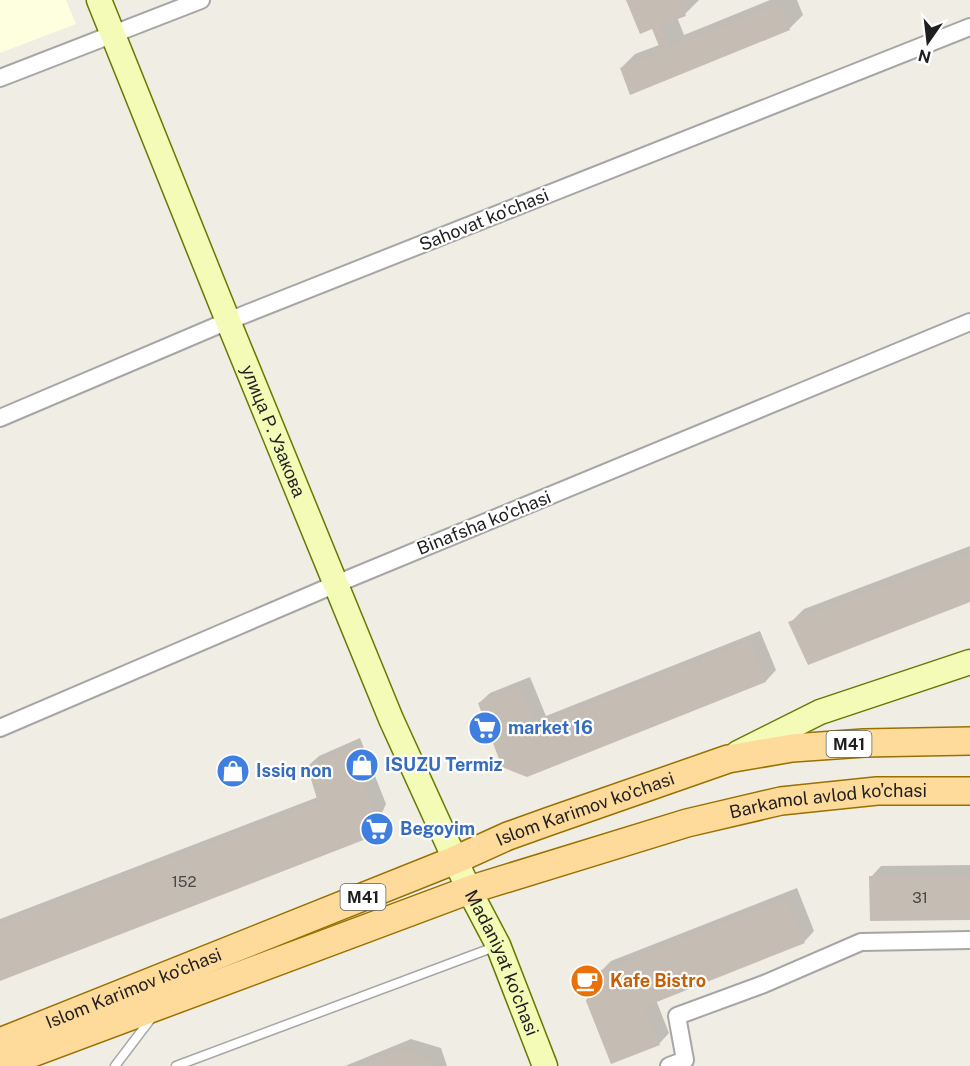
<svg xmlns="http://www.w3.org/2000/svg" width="970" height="1066" viewBox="0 0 970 1066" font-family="'Public Sans',sans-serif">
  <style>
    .education { fill: #fdffde }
    .shadow { fill: #0003 }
    .building { fill: #c5bcb4 }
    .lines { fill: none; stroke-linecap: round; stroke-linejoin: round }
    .lane-casing { stroke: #a6a6a6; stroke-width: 11 }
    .street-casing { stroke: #a6a6a6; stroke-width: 20 }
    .secondary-casing { stroke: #647a01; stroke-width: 27 }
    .primary-casing { stroke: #997100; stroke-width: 30 }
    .lane { stroke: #fff; stroke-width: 8 }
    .street { stroke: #fff; stroke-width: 16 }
    .secondary { stroke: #f3fbb7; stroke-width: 24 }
    .primary { stroke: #ffdb9b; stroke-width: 27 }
    .labels { text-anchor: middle; stroke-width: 4.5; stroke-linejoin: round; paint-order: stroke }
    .number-label { font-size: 15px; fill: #484644 }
    .shield { fill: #fff; stroke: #626262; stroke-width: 1.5 }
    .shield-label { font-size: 16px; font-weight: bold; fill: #1f1f1f }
    .street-label { font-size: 18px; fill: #1f1f1f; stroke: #fff }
    .shop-label { font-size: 18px; font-weight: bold; fill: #366cbe; stroke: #fff; text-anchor: start }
    .food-label { font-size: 18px; font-weight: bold; fill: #c56008; stroke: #fff; text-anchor: start }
  </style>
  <rect width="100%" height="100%" fill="#f0ede5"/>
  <path class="education" d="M0,0H66L76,24L0,53Z"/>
  <g class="shadow">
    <path d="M628,0H699L685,14L677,17L684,35L770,0H797L803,15L789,29L621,68L635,54L659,45L652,27Z"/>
    <path d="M970,546V601L790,623L804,609Z"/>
    <path d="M760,631L776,670L766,681L527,775L479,703L490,693L530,677L546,716Z"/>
    <path d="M360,738L386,804L376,826L365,837L0,979V919L318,797L308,766L319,756Z"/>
    <path d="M970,865V918L871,877L881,866Z"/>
    <path d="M797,888L814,931L804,942L656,1000L669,1033L659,1044L600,972L611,961Z"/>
    <path d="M411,1039L441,1048L447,1066H345Z"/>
  </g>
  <g class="building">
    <path d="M626,0H679L686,16L661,25L670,47L779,4L790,30L630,95L620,68L661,51L652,29L640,34Z"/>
    <path d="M970,553V602L808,665L788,622Z"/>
    <path d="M750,640L766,682L527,777L502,767L478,703L520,686L535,725Z"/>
    <path d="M350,748L377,816L366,839L0,981V924L318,802L307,766Z"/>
    <path d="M970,875V920L870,921L869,876Z"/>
    <path d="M786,898L805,943L644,1007L660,1045L611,1064L586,1001L599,971Z"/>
    <path d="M400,1049L430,1059L433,1066H359Z"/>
  </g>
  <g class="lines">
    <g class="lane-casing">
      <g id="lane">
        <path d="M115,1066L153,1016"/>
        <path d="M176,1066L497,946"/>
      </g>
    </g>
    <g class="street-casing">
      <g id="street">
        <path d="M0,78L201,0"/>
        <path d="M0,418L228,321L970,27"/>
        <path d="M0,728L336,584L970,322"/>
        <path d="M669,1066L685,1060L677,1016L764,984L861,942L970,940"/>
      </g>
    </g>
    <g class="secondary-casing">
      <g id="secondary">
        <path id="s1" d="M99,0L228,321L391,719L469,890L498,945L545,1066"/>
        <path d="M738,753L820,712L970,662"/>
      </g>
    </g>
    <g class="primary-casing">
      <g id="primary">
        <path id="s2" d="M0,1042L455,860L508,836L550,821L728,759L792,748L864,743L970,741"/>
        <path id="s3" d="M0,1065L469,890L687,823L781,801L877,791H970"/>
      </g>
    </g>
    <use href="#lane" class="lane"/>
    <use href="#street" class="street"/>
    <use href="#secondary" class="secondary"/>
    <use href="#primary" class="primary"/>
  </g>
  <defs>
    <g id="supermarket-disc" transform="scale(1.725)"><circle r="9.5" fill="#3f7fe0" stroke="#fff"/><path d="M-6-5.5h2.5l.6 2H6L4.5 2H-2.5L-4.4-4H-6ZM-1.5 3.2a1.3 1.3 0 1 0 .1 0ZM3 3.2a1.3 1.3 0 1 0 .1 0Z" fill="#fff"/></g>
    <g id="shop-disc" transform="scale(1.725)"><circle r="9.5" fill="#3f7fe0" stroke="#fff"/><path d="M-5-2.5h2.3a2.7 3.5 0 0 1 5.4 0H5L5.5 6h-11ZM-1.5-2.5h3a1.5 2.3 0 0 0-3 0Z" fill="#fff"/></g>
    <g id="cafe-disc" transform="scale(1.725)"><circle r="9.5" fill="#e8710a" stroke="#fff"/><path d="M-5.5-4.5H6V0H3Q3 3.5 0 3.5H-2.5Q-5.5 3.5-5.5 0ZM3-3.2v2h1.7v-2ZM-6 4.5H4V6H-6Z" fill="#fff"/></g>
  </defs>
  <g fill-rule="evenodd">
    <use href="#supermarket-disc" x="485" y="728"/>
    <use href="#shop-disc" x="362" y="765"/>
    <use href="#shop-disc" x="233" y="771"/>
    <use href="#supermarket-disc" x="377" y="829"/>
    <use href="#cafe-disc" x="587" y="981"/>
  </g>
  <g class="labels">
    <g class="number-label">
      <text x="184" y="887">152</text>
      <text x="920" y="903">31</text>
    </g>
    <g class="shield">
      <rect x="826.5" y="731" width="45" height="26" rx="4.5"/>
      <rect x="340.5" y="884" width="45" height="26" rx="4.5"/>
    </g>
    <g class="shield-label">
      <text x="849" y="750">M41</text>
      <text x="363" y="903">M41</text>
    </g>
    <g class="street-label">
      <text transform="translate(484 220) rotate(-22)" y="6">Sahovat ko'chasi</text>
      <text dy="6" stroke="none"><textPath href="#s1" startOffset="465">улица Р. Узакова</textPath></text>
      <text transform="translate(484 523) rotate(-22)" y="6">Binafsha ko'chasi</text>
      <text dy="6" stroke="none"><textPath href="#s3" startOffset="872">Barkamol avlod ko'chasi</textPath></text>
      <text dy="6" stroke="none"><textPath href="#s2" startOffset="630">Islom Karimov ko'chasi</textPath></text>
      <text dy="6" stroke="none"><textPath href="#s1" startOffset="1044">Madaniyat ko'chasi</textPath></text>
      <text dy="6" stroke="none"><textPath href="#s2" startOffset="144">Islom Karimov ko'chasi</textPath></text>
    </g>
    <g class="shop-label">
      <text x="508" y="734">market 16</text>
      <text x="385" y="771">ISUZU Termiz</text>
      <text x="256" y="777">Issiq non</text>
      <text x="400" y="835">Begoyim</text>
    </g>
    <g class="food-label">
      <text x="610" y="987">Kafe Bistro</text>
    </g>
  </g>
  <g transform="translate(928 42) rotate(194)" stroke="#ffffff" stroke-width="4.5" paint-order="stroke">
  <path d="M0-4.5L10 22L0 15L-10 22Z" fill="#1f1f1f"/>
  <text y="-9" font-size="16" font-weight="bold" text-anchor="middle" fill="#1f1f1f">N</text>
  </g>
</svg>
